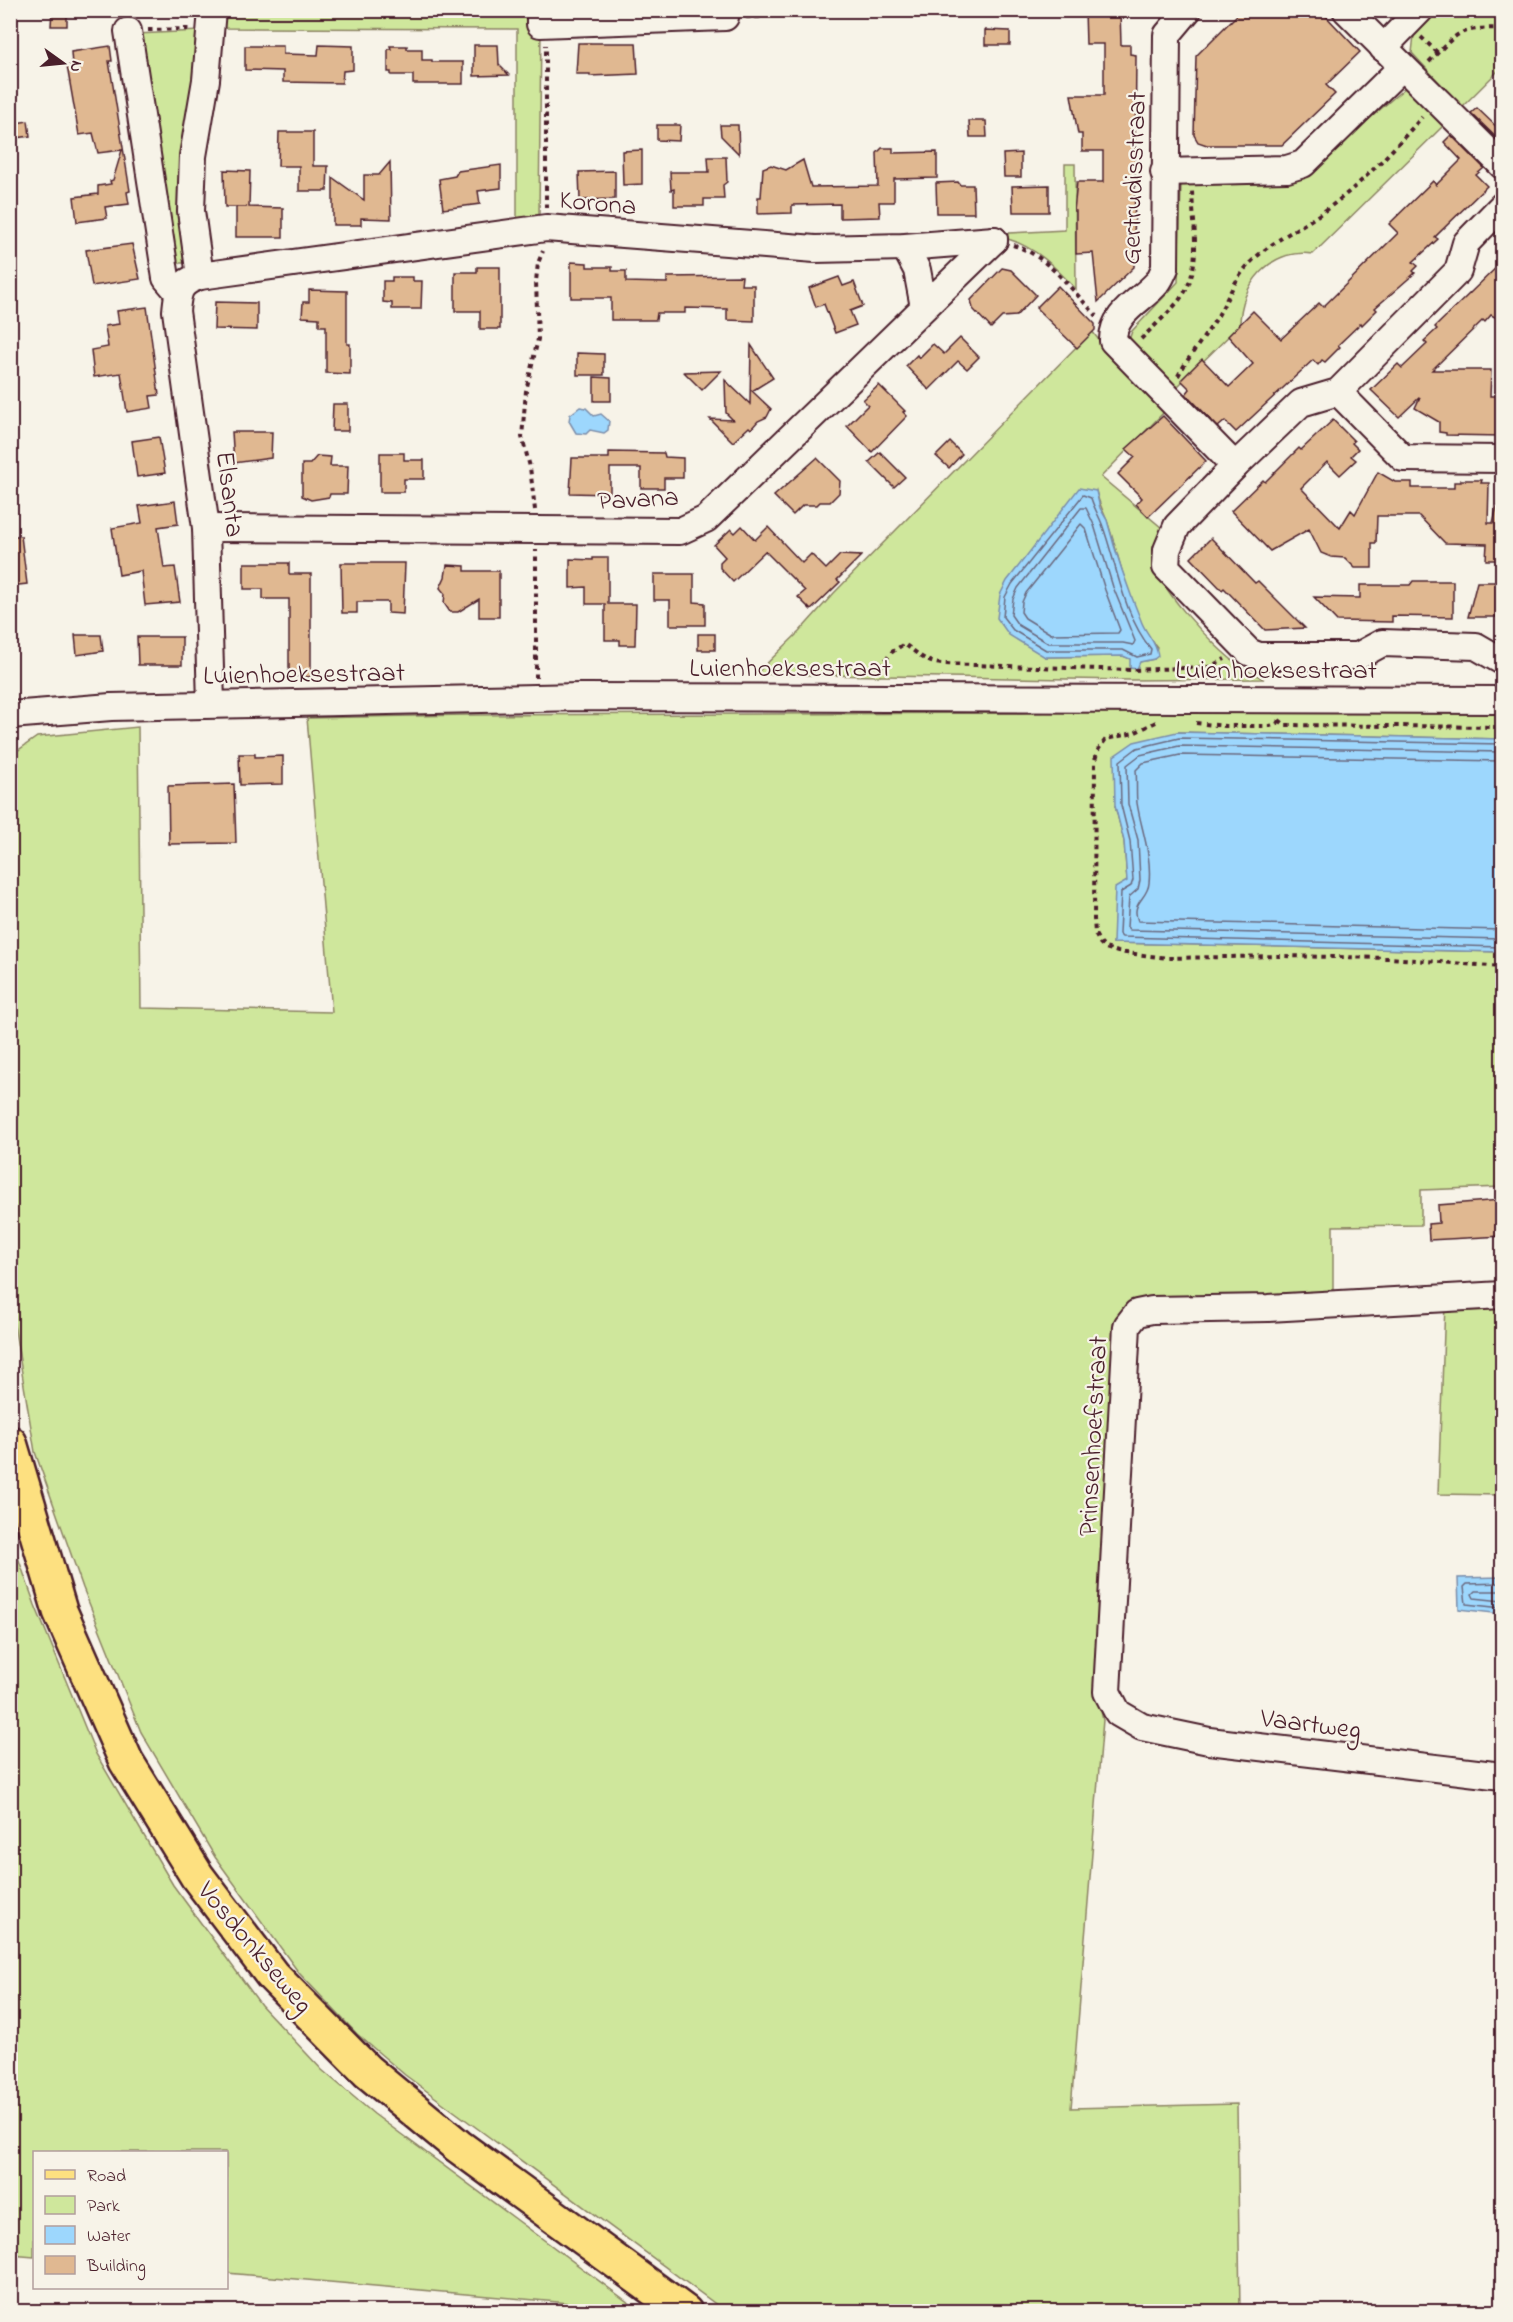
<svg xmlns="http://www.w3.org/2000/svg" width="1513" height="2322" viewBox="0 0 1513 2322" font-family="'Indie Flower',sans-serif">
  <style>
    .green { fill: #cfe79c; stroke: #8c8364; stroke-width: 1.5; fill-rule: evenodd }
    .water { fill: #9dd7fd; stroke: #7c8da9; stroke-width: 1.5 }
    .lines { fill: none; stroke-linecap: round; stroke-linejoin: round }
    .shore { stroke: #6b697f; stroke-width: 1.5 }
    .building { fill: #e0b891; stroke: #4a1f2b; stroke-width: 1.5 }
    .minor-casing { stroke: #4a1f2b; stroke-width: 30 }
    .major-casing { stroke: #4a1f2b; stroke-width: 38 }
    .path { stroke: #4a1f2b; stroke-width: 4; stroke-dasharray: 4.5 4.5; stroke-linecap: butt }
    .minor { stroke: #f7f3e8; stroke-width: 26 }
    .major { stroke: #fde080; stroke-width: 33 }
    .labels { text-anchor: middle; stroke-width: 4.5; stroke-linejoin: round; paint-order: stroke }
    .street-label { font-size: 27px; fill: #4a1f2b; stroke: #f7f3e8 }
  </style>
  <rect width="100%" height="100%" fill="#f7f3e8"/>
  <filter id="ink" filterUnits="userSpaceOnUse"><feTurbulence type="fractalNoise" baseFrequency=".0167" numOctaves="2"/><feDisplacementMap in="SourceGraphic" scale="12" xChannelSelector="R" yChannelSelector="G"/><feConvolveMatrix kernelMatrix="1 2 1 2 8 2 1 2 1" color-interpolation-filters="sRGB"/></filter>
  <g filter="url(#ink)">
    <g class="green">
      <path d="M219,11H532L541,29L539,215L517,218V29L217,28Z"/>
      <path d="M1436,11H1502V67L1462,107L1412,53L1414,35Z"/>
      <path d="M200,31C198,89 177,145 178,203C178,223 182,243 184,263H176L136,34Z"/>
      <path d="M1406,87L1443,126L1313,254C1270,248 1240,285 1240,325L1176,388L1129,340L1132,331L1178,282L1181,186L1187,182L1306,174Z"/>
      <path d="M1065,164H1075L1076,289C1054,266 1036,247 1005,238L1009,233L1065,230Z"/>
      <path d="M1092,331L1110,355L1169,407L1101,477L1162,528C1159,535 1155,543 1153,550C1147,580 1216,649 1240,666C1247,671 1256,675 1264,679L1129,680L756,674L799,632L834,593ZM1096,491C1099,504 1103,510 1107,521C1121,560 1130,617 1157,647L1154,659L1139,662L1123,656L1045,657Z"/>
      <path d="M1086,711L1502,714V739L1177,732L1115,806L1124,841L1127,881L1113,943L1502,952V1187L1421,1190V1225L1333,1226V1299L1135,1307L1097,1693L1103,1720L1071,2108L1237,2104L1240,2311H725L405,2075L357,2034L299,1973L215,1857L141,1732L83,1588L35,1452L10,1300V756L37,737L138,727L141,1008L332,1012L307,718L466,715L1021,713Z"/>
      <path d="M1502,1300V1495L1438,1494L1445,1304Z"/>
      <path d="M10,1535L35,1605L96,1754L173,1885L261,2005L322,2070L374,2114L637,2309L227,2273L226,2152H34V2257L11,2255Z"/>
    </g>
    <g class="water">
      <path d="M580,407L586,408L594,416L601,414L609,421L608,430L604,433L590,430L586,434L576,433L569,421L570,415Z"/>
      <path d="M1079,488L1096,491L1100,508L1107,520C1116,555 1128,589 1142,623C1147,635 1157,643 1158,656L1154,659L1140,662L1137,669L1130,668V659L1123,656L1045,657L1009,635L997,618L1000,595L1007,581Z"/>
      <path d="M1177,732L1502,739V952L1113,943L1115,888L1127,881L1124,841L1115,806L1114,756L1134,742Z"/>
      <path d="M1502,1577V1614L1459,1609L1458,1578Z"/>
    </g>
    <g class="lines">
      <g class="shore">
        <path d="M1083,495L1091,498C1094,508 1098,514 1102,524C1117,565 1123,615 1151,649L1150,654L1137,657L1123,650H1046L1013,630L1003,617L1005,597L1012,584Z"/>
        <path d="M1081,508H1086L1094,525L1113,587L1135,641L1133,645L1123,643H1048L1018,625L1011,615L1013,599L1018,588Z"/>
        <path d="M1081,524L1086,529L1105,590L1120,630L1118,633L1051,634L1025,618L1021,612L1022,602L1026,593Z"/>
        <path d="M1502,744L1179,738L1137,748L1120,761L1121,805L1130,841L1133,880L1131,886L1121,892L1119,934L1122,937L1502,947"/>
        <path d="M1502,752L1179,746L1140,755L1127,765L1128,804L1138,840L1140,880L1138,889L1129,897L1127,927L1130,930L1502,939"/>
        <path d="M1502,761L1180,755L1143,763L1136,770C1137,780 1136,792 1137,803C1141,829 1152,854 1149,883C1148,899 1130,902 1138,921L1502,930"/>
        <path d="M1502,1583L1467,1584L1464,1587L1466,1604L1502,1608"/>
        <path d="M1502,1591H1475L1472,1594L1474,1598L1502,1601"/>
      </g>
    </g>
    <g class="building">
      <path d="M52,10H67V26H51Z"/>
      <path d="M1085,10H1120L1121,45H1130V54L1136,55L1134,267L1098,302L1093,253L1076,254V211H1074L1077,182H1103V151H1082V134H1078L1071,95H1104V44H1086Z"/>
      <path d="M1242,10H1320L1360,52L1326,85L1335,94L1282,145H1207L1198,142L1194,135L1196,56Z"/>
      <path d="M985,30L1010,31V45H985Z"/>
      <path d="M578,43H636L638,74L590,76V74H576Z"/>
      <path d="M319,45L353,46V70L343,71L342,83L283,82V71L245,70V46H283V54L318,55Z"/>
      <path d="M474,45H498L499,65L509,75L474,76Z"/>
      <path d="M110,46L112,61H109L130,191L127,192L129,204L105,207L107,218L77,222L74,197L98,194V186L111,184L110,181L113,180L122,150L98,153L93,133L79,135L67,66L72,65L71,52Z"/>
      <path d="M390,46H407V49H422V60H432V62H463V84H413V75H391V72H388V49H391Z"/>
      <path d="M1477,108L1503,133V144L1471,113Z"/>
      <path d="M28,121L30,136L10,139V124Z"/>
      <path d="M969,121H986L987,137H970Z"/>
      <path d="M657,125H680L679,141L657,140Z"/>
      <path d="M720,125H738L739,154L721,136Z"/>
      <path d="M279,132H313V166H328L327,191H299V166H278Z"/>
      <path d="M1451,135L1484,168L1476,175L1487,186L1435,237L1438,239L1413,262L1418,266L1413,271L1415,273L1375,308L1377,310L1362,325L1361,323L1338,345L1340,347L1325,362L1322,360L1318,365L1313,360L1236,432L1225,421L1218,427L1186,394L1190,389L1181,380L1202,359L1229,387L1253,364L1228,336L1253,311L1281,339L1319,303L1323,307L1398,233L1389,224L1433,181L1436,185L1461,160L1444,142Z"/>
      <path d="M882,148H893V153L937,152V178L894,179V202H879L880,217L840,218V204L792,205V213L758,214V197H761L763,168L771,165L786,170L803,160L811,187L878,186L877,153Z"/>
      <path d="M642,150V184L623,185L622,151Z"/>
      <path d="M1021,153V177H1004L1003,154Z"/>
      <path d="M708,157H726L727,182L723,185L724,199H704V206H674V189L671,190L670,172H709Z"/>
      <path d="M390,162L391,219L361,218V225H333V178L364,200V175H379Z"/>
      <path d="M501,165V188L478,191L480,204L443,209L439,179L455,176L458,171Z"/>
      <path d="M224,170L250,171L249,207L283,208V237H236V207H247H225Z"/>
      <path d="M615,171V199L580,200L579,172Z"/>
      <path d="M958,182L960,185H973L974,213H937L936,183Z"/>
      <path d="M1049,185V212H1013L1012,186Z"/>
      <path d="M132,244L140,279L92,286L86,250Z"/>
      <path d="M1503,261V321L1491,315L1485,322L1483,320L1432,370H1491L1490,396H1497V403H1503V436L1446,435V433L1439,432V422L1415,408L1420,397L1399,417L1371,390L1398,364L1402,368L1427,344L1424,341L1437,329L1435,327Z"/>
      <path d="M571,262L587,263V267H612V271H626V282L667,283V277L742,276L741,285H754V321L727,320V309L685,308V313H657L656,320H611V298H571Z"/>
      <path d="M477,267H500V329H480V311H455V272H477Z"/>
      <path d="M1002,268L1011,270L1036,295L1016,316L1002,317L991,328L973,309L971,300Z"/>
      <path d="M392,277H413V281H422L421,309H392V303L383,302V281H392Z"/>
      <path d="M839,277L843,286L854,282L863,306L850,311L856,325L835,333L824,304L816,307L809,288Z"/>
      <path d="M1058,286L1095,324V330L1077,348L1036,308Z"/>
      <path d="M309,290L347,291V344H350V374L326,373V326H319V318L302,317L303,302H309Z"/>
      <path d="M215,302L257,303V330L214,329Z"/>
      <path d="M147,307L159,395L150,396L152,408L127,412L121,373L94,377L91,350L108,347L105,326L119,324L117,311Z"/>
      <path d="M960,338L979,357L967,369L958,361L929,390L906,366L917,355L919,358L933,344L944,354Z"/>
      <path d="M751,345L773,378L752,391L771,409L767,417L758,421L751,429L749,427L733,442L710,419L733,420L726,413L725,380L750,404Z"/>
      <path d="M577,353L604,354V375H577Z"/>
      <path d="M721,371L702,390L684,372Z"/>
      <path d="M594,377L611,378V401H594Z"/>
      <path d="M879,385L905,411L903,412L907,416L872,452L847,426L868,405L863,400Z"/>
      <path d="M333,404H348V431H332Z"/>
      <path d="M1163,416L1206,461L1148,517L1136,504L1142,498L1118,474L1135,457L1126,449Z"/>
      <path d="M1333,420L1354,441L1352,443L1358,449L1351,456L1356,460L1340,475L1327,462L1301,488L1340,528L1351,510L1355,514L1378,472L1395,482H1412V488H1454V482H1461V480H1482L1481,483H1489L1488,523H1493L1497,506L1503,507V560H1486L1487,544L1445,543L1419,516H1377L1376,543H1372V568H1355L1345,558L1331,557L1321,553L1309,529L1270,551L1231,511L1263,480L1265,482L1299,448L1301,450Z"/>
      <path d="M232,432H272L271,458L234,463Z"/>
      <path d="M159,437L165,473L137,477L132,441Z"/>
      <path d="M950,442L962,454L949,468L936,456Z"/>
      <path d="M609,452L664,453L665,457L683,458V478H664V488H641V468H610V494L570,493L572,458H609Z"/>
      <path d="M880,452L905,477L894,487L869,462Z"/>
      <path d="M380,453H404V460H424V479H404V492H380Z"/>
      <path d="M317,456L331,457L330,466H348L347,494H330L329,497L311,500L302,496V464H310Z"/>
      <path d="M817,458L840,481L839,493L830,502H820L817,505H803L793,515L774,496Z"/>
      <path d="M175,501L178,524L158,527L164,568L175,567L180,602L145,605L141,571L119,575L112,528L142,523L139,506Z"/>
      <path d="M742,526L755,540L768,527L802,563L811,554L826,569L840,555L861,556L837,580L840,582L811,610L798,597L805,591L765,551L733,582L720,568V562L725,557L714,545L731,529L735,533Z"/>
      <path d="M10,536H21L27,584L10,586Z"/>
      <path d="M1211,538L1255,583L1258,581L1305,628L1265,630L1224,588L1222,590L1191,558Z"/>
      <path d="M593,558H608V604H636L635,645H620V640H605V604H586V587L570,588V559L593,560Z"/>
      <path d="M244,563H289V574H311V677L289,676V599H263V589H244Z"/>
      <path d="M341,563H405L403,614L388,613V602H357V613H342Z"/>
      <path d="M447,565L465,566V571H499V617H479V599L458,612H450L444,603L445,594L440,588L445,577Z"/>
      <path d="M654,574H694V602L705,603V625H670V600H654Z"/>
      <path d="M1413,581H1453V617L1392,616V622L1337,621L1314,597L1360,598V585H1410Z"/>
      <path d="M1477,582H1496V617H1468Z"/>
      <rect x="698" y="634" width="17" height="16"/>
      <path d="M75,635H101L103,651L77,655Z"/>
      <path d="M137,637H182V665H138Z"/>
      <path d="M239,754H255V757L283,756V784L240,785Z"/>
      <path d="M234,784L236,843L169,844L168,786Z"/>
      <path d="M1501,1200L1503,1236L1429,1240L1428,1224L1439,1223L1438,1205Z"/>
    </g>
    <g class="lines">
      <g class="minor-casing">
        <g id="minor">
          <path d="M540,10V24L725,17"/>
          <path d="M1188,10L1167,35L1165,268C1162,274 1160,281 1155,285C1139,302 1112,314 1113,341L1235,466"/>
          <path d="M1346,10L1502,165"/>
          <path d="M128,31L166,278L178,292"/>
          <path d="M1383,48L1420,10"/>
          <path d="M1164,172L1287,169L1303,164L1402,67"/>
          <path d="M1502,206L1466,243L1458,271L1338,392L1301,403L1235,466L1177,526L1167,550L1166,567L1249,652L1259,656H1358L1382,643L1476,646L1502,661"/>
          <path d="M905,247L917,270L924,307"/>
          <path d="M200,276L191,211L193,156L206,80L212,10"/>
          <path d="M1338,392L1403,458L1502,459"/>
          <path d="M206,528L680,531L706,519L994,240"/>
          <path d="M211,704L206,528L176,311C178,290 179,283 200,276L546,228L815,249L905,247L994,240"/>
          <path d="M10,715L111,707L580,697L1502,700"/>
          <path d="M1502,1295L1268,1308L1152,1310L1137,1313L1127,1326L1107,1692L1118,1713L1142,1727L1209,1741L1502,1776"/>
        </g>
      </g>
      <g class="major-casing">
        <path id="major" d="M10,1443L60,1611L126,1761L197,1876L272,1975L367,2071L458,2146L685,2312"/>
      </g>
      <g class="path">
        <path d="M746,17H759L767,10"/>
        <path d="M148,30L189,29"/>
        <path d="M1421,37L1438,53"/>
        <path d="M1429,62C1460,30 1457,29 1502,28"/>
        <path d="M546,208V45"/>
        <path d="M1013,245C1049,256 1071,290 1097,316"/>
        <path d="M1141,339C1154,326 1169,313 1180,299C1203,270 1193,226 1192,191"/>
        <path d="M1178,376C1189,356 1204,338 1216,319C1228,299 1235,277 1252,261C1272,241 1300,228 1323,212C1361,185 1392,151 1422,117"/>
        <path d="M535,510L530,467L522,437L526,391L538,339L536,281L538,263L543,251"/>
        <path d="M880,667L892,652L904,644C918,653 925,663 942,664L1132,670L1209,667L1225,659"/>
        <path d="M536,678V550"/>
        <path d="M1279,720L1285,725L1502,727"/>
        <path d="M1156,722L1134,733L1106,739L1098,750L1095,760L1094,919L1095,934L1100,943L1105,948L1118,952L1168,958L1282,956L1390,958L1502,967"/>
        <path d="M1196,723L1225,726H1270L1277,724L1279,720"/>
      </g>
      <use href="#minor" class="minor"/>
      <use href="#major" class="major"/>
    </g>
  </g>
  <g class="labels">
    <g class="street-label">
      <text transform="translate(1133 178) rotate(-88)" y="9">Gertrudisstraat</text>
      <text transform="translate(598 202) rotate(5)" y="9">Korona</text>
      <text transform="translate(231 494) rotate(83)" y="9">Elsanta</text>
      <text transform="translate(638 498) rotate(-3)" y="9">Pavana</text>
      <text x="790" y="676">Luienhoeksestraat</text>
      <text x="1276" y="678">Luienhoeksestraat</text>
      <text transform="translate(304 673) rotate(-1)" y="9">Luienhoeksestraat</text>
      <text transform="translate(1092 1436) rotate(-87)" y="9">Prinsenhoefstraat</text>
      <text transform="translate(1311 1723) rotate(7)" y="9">Vaartweg</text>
      <text transform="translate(256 1947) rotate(50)" y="9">Vosdonkseweg</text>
    </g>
  </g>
  <rect width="1513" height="2322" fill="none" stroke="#f7f3e8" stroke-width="36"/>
  <rect x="18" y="18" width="1477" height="2286" fill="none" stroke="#4a1f2b" stroke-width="2" filter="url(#ink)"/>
  <rect x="33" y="2151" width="195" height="138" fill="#f7f3e8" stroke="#b29e9c" stroke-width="1.5"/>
  <rect x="45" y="2170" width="30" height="9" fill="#fde080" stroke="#b29e9c" stroke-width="1.5"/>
  <text x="87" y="2181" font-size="18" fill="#4a1f2b">Road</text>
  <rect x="45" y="2196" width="30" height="18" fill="#cfe79c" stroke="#b29e9c" stroke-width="1.5"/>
  <text x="87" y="2211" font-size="18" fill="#4a1f2b">Park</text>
  <rect x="45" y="2226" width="30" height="18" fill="#9dd7fd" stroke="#b29e9c" stroke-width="1.5"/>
  <text x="87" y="2241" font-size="18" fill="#4a1f2b">Water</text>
  <rect x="45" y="2256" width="30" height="18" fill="#e0b891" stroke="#b29e9c" stroke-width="1.5"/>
  <text x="87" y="2271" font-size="18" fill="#4a1f2b">Building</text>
  <g transform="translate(63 63) rotate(105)" stroke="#f7f3e8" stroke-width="4.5" paint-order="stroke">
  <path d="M0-4.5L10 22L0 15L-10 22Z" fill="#4a1f2b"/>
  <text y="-9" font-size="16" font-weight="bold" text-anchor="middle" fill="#4a1f2b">N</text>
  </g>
</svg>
